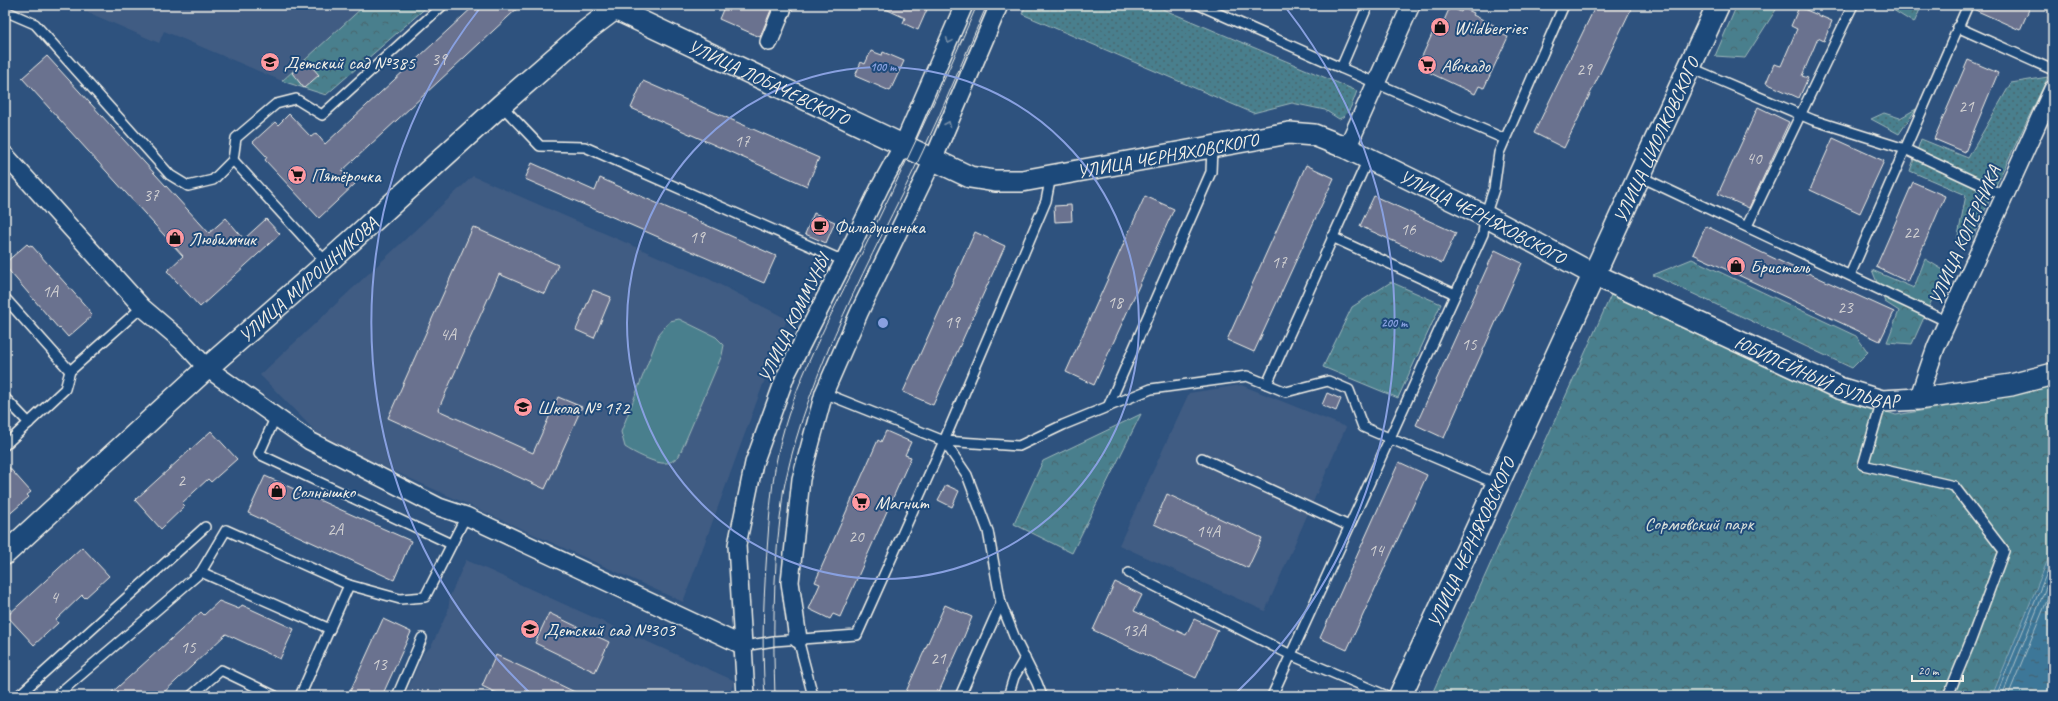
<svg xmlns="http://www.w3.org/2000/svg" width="2058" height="701" viewBox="0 0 2058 701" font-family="Caveat,sans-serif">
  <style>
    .built { fill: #405c83 }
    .grass { fill: url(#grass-dots); stroke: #9fb8ba }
    .forest { fill: url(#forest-crowns); stroke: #9fb8ba }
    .pitch { fill: #4a7f8d; stroke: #9fb8ba }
    .water { fill: url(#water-ripples); stroke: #87a8b8 }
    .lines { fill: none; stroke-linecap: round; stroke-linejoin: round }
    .shore { stroke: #abc0c8; stroke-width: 1 }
    .building { fill: #6b728f; stroke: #f4f1e8 }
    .service-casing { stroke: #f4f1e8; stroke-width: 12 }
    .minor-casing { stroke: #f4f1e8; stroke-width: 20 }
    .tertiary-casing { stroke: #f4f1e8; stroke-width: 24 }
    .secondary-casing { stroke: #f4f1e8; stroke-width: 25 }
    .service { stroke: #1f4a7a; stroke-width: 9 }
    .minor { stroke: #1f4a7a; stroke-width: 17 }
    .tertiary { stroke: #1f4a7a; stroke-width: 21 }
    .secondary { stroke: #1f4a7a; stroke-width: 22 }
    .tram { stroke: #f4f1e8; stroke-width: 1 }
    .oneway { stroke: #748da6 }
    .ring { fill: none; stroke: #88a0e0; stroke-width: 2 }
    .labels { text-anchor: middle; stroke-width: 4; stroke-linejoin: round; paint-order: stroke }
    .number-label { font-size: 17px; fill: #d2d1d2 }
    .poi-label { font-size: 19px; fill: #f4f1e8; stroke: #1f4a7a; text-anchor: start }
    .street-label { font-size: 19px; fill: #f4f1e8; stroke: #1f4a7a }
    .park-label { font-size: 19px; fill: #dae0da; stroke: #1f4a7a }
    .centre { fill: #88a0e0; stroke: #1f4a7a; stroke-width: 2 }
    .ring-label { font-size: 12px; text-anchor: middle; font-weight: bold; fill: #88a0e0; stroke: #1f4a7a; stroke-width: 4; stroke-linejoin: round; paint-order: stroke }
  </style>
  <defs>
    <pattern id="grass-dots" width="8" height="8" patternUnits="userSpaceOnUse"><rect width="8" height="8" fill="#4a7f8d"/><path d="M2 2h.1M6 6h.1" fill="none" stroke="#4a666d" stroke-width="1.8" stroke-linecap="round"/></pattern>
    <pattern id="forest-crowns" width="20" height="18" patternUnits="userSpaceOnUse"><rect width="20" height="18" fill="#4a7f8d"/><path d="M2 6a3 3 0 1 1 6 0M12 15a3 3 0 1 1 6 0" fill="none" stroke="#4a666d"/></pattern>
    <pattern id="water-ripples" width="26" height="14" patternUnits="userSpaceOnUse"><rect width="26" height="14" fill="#3e7798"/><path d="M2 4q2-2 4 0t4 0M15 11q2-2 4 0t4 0" fill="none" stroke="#44606f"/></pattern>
  </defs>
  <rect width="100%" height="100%" fill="#2e527e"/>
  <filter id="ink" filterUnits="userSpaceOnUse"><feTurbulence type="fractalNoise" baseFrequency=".025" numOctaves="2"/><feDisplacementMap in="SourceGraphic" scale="8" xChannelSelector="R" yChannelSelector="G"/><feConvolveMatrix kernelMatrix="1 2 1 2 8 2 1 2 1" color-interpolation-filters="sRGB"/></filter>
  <g filter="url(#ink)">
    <g class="built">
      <path d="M71,5H365L282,81L164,31L159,43Z"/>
      <path d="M473,176L709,279L787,319L683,602L323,439L260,375Z"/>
      <path d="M1241,385L1346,427L1265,611L1119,545L1189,393Z"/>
      <path d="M466,560L735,681L728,696H405L424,652L431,647L448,611L450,596Z"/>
    </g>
    <g class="grass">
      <path d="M1026,5H1153L1357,91C1353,101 1350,115 1339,119L1325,110L1292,103L1253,113L1022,14Z"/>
      <path d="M2048,77L1998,181L1971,241H1957L1966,195L1910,171L1921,139L1968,158L2011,83Z"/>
      <path d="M1916,109L1899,134L1871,119L1884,113L1900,118Z"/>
    </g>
    <g class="forest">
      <path d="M365,5H429L326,95L282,81Z"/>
      <path d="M1737,5H1779L1745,58L1715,56Z"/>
      <path d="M1885,5H1922L1914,23Z"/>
      <path d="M1692,259L1856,336L1868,352L1852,368L1653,275Z"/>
      <path d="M1925,259L1945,271L1912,344L1887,342L1899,311L1885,302L1872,270L1914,288Z"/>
      <path d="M1391,282L1441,304L1398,398L1323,367L1352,307Z"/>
      <path d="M1611,295L1843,398L1896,415L1997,398L2053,383V696H1431Z"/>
      <path d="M1141,414L1072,553L1014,524L1043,461Z"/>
    </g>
    <path class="pitch" d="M679,319L716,337L724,345L722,355L679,456C675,459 671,463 666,463C657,465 632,452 625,447L621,432L659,334L670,321Z"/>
    <path class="water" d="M2053,552V696H1992L2049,557Z"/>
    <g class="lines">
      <g class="shore">
        <path d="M1996,696L2053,558"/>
        <path d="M2002,696L2053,570"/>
        <path d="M2008,696L2053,586"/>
      </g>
    </g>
    <g class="building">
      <path d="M475,5H521L342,171L355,184L319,218L265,160L267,157L253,142L275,122L278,125L289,114L311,137L316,133L325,144Z"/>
      <path d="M725,5H773L760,37L719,19Z"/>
      <path d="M877,5H929L918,30L903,23L905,18Z"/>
      <path d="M1596,5H1633L1564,148L1534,133Z"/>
      <path d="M1974,5H2031L2020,30L1973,9Z"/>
      <path d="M1450,7L1461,12L1463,8L1474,13L1473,15L1500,28L1497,32L1508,37L1484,88L1479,86L1475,94L1428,72L1430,68L1419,63L1438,21L1443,23Z"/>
      <path d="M1799,7L1832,21L1824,41L1818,38L1802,76L1808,78L1799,98L1766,83L1774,64L1781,66L1797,29L1791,26Z"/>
      <path d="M871,51L882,55L883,52L904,61L890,91L855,76L861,62L865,64Z"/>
      <path d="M47,56L209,233L226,218L244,239L266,219L280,234L200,307L167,271L183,256L22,78Z"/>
      <path d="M306,60L319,75L304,88L292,73Z"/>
      <path d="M1968,60L1998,73L1965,152L1934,139Z"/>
      <path d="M643,81L819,158L807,186L631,108Z"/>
      <path d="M1758,107L1789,122L1749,208L1718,194Z"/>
      <path d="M1833,138L1884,161L1860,213L1810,190Z"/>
      <path d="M532,163L595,191L600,178L776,256L764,283L525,179Z"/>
      <path d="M1306,165L1334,178L1254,352L1227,340Z"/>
      <path d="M1913,182L1945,196L1908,282L1876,267Z"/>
      <path d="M1145,196L1174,209L1094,385L1066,372Z"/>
      <path d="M1374,196L1456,233L1442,263L1360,226Z"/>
      <path d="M1071,205L1072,221L1055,222L1054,206Z"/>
      <path d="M814,213L835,222L826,243L805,234Z"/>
      <path d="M1706,226L1807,274L1808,273L1894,312L1880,341L1693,254Z"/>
      <path d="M473,227L558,265L545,294L499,274L438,410L533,453L558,397L582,407L545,489L388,418Z"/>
      <path d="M975,232L1005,246L933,405L903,392Z"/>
      <path d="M27,244L29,246L31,245L91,312L89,313L92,316L68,337L60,328L59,329L5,266V263Z"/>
      <path d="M1495,250L1522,263L1444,438L1416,425Z"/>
      <path d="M593,290L611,297L594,338L576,330Z"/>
      <path d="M1327,393L1341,399L1336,411L1322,405Z"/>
      <path d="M211,431L237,459L211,482L208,479L182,503L185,506L161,529L135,500Z"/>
      <path d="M886,431L911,442L905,455L911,457L840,617L833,614L830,619L809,609L820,584L815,582L878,440L881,442Z"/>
      <path d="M1399,462L1427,475L1347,650L1320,638Z"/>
      <path d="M5,463L31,492L27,495L29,497L5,518Z"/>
      <path d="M265,476L411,541L394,580L248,513Z"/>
      <path d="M946,485L959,491L952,507L938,500Z"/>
      <path d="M1167,494L1262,538L1248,568L1154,524Z"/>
      <path d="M82,547L109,576L85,598L82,595L56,620L58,623L34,645L7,616Z"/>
      <path d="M1115,582L1142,595L1134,611L1186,635L1194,619L1218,630L1196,678L1093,630Z"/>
      <path d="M219,601L239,609L242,605L294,629L280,659L226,634L160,696H108L201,612L204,615Z"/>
      <path d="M945,605L972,617L963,639L937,696H904Z"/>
      <path d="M549,613L609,642L595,672L535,643Z"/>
      <path d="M383,619L411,632L382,696H348Z"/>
      <path d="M496,655L550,680L583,696H503L482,686Z"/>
    </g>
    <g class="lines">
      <g class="service-casing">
        <g id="service">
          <path d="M1199,5L1341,68"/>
          <path d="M1368,5L1341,68L1505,139"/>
          <path d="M5,11L35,24L170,175L188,186L213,180L233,160L327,263"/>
          <path d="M1957,27L2053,70"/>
          <path d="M1689,67L1813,120L1905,149L2005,196"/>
          <path d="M501,105L540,146L585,147L844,261"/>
          <path d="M233,160L236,138L276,104L296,99L322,115L443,5"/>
          <path d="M1639,176L1948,322"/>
          <path d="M1747,226L1853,5"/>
          <path d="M1332,237L1455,294"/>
          <path d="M1850,275L1968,5"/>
          <path d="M5,298L70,371"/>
          <path d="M1267,384L1368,159"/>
          <path d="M824,393L944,441L1019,446L1063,425L1151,389L1247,376L1286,392L1328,381L1349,390L1363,427L1497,484"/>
          <path d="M5,398L29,423"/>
          <path d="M1882,401L1863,465L1954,486L2004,551L1971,640L1948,696"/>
          <path d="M1108,407L1211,172L1212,148"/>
          <path d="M276,416L259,454L451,544"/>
          <path d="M944,441L967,475L988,531L1001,603L1016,641L1037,683L1042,696"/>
          <path d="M5,445L65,389L70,371L142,307"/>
          <path d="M1202,458L1349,526"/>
          <path d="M201,572L226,530L349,585"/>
          <path d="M1129,573L1291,655L1387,696"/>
          <path d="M798,639L813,696"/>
          <path d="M744,646L774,641L857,635L944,441L1046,201L1051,176"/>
          <path d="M1010,690L1014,677L1025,658"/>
          <path d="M18,696L205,527"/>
          <path d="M56,696L201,572L330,629"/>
          <path d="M191,696L221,670L275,696"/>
          <path d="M300,696L349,585L400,599L425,597L466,516"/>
          <path d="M397,696L422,638"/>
          <path d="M960,696L1001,603"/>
          <path d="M1272,696L1483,234L1485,216L1494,189L1499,153L1564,5"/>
        </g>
      </g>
      <g class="minor-casing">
        <g id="minor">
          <path d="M769,42L784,5"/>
          <path d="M1347,148L1411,5"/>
          <path d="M5,155L142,307L183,342L207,368L310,441L439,507L466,516L744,646"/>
          <path d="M1918,399L1936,347L2053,89"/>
          <path d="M798,639L790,582L801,479L824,393L859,313L933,160L999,5"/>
          <path d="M746,696L737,545L754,463L786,375L844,261L880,187L903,145L964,5"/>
        </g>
      </g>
      <g class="tertiary-casing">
        <g id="tertiary">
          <path id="s1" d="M5,554L207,368L327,263L501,105L587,30L615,9L970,177L995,181H1022L1289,133L1314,135L1347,148L1485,216L1593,274L1839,388L1882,401L1918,399L2011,385L2053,374"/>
        </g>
      </g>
      <g class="secondary-casing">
        <g id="secondary">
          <path id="s2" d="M1400,696L1718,5"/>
        </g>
      </g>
      <use href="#service" class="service"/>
      <use href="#minor" class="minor"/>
      <use href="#tertiary" class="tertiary"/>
      <use href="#secondary" class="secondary"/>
      <g class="tram">
        <path d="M765,696C761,643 764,590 768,537C770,509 772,481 778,453C792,386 831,315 862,253C902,171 941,89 977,5"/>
        <path d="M775,696C773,637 773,578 780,519C782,507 782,495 785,483C810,366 871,260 922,153C945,105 965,54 987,5"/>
      </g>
    </g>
    <defs><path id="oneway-chevron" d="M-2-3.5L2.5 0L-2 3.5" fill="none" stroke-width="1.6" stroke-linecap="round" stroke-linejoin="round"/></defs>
    <g class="oneway">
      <use href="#oneway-chevron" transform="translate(949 41) rotate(114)"/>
      <use href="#oneway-chevron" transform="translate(948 124) rotate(-67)"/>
    </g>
  </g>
  <g class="ring">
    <circle cx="883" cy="323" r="256"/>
    <path d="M531 694A511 511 0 0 1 480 8M1286 8A511 511 0 0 1 1235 694"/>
  </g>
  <defs>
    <g id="shop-disc" transform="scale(1)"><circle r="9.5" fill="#ff9aa2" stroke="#1f4a7a"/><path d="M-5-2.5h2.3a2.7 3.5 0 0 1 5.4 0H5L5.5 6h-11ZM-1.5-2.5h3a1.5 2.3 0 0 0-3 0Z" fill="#111"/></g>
    <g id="school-disc" transform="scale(1)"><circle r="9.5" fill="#ff9aa2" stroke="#1f4a7a"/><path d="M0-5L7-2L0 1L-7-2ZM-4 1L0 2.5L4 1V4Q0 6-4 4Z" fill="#111"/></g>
    <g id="supermarket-disc" transform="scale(1)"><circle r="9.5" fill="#ff9aa2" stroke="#1f4a7a"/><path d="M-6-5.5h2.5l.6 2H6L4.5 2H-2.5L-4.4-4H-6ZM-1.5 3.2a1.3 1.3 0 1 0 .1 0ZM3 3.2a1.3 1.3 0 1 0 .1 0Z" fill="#111"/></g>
    <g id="cafe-disc" transform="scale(1)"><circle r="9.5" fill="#ff9aa2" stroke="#1f4a7a"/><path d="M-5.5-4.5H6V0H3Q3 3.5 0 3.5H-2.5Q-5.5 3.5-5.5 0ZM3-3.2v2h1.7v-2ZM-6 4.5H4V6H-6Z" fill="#111"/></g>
  </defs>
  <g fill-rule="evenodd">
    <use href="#shop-disc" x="1440" y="27"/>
    <use href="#school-disc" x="270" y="62"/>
    <use href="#supermarket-disc" x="1427" y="65"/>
    <use href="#supermarket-disc" x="297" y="175"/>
    <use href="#cafe-disc" x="820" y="226"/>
    <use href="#shop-disc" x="175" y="238"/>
    <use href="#shop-disc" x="1736" y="266"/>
    <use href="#school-disc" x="523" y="407"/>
    <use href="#shop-disc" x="277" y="491"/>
    <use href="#supermarket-disc" x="861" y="502"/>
    <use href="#school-disc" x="530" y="629"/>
  </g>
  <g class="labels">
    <g class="number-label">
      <text x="439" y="65">39</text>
      <text x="1584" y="75">29</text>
      <text x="1966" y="112">21</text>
      <text x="742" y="147">17</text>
      <text x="1754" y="164">40</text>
      <text x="151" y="201">37</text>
      <text x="1408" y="235">16</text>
      <text x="1911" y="238">22</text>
      <text x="697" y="243">19</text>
      <text x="1279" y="268">17</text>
      <text x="50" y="297">1А</text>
      <text x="1115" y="308">18</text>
      <text x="1845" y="313">23</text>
      <text x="952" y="328">19</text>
      <text x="448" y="340">4А</text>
      <text x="1469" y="350">15</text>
      <text x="181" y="486">2</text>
      <text x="335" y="535">2А</text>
      <text x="1208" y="537">14А</text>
      <text x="856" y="542">20</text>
      <text x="1376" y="556">14</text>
      <text x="54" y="603">4</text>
      <text x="1134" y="636">13А</text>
      <text x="188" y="653">15</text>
      <text x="938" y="664">21</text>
      <text x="379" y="670">13</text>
    </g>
    <g class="poi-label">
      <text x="1454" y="34">Wildberries</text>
      <text x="284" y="69">Детский сад №385</text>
      <text x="1441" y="72">Авокадо</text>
      <text x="311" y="182">Пятёрочка</text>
      <text x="834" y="233">Филадушенька</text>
      <text x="189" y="245">Любимчик</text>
      <text x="1750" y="273">Бристоль</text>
      <text x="537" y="414">Школа № 172</text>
      <text x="291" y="498">Солнышко</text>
      <text x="875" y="509">Магнит</text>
      <text x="544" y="636">Детский сад №303</text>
    </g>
    <g class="street-label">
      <text dy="7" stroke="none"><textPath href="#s1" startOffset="988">УЛИЦА ЛОБАЧЕВСКОГО</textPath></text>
      <text dy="7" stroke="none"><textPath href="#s2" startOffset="612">УЛИЦА ЦИОЛКОВСКОГО</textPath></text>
      <text dy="7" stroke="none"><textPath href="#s1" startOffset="1411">УЛИЦА ЧЕРНЯХОВСКОГО</textPath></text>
      <text dy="7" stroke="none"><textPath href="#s1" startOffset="1747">УЛИЦА ЧЕРНЯХОВСКОГО</textPath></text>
      <text transform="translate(1964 235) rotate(-66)" y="7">УЛИЦА КОПЕРНИКА</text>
      <text dy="7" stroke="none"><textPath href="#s1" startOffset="409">УЛИЦА МИРОШНИКОВА</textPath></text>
      <text transform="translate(793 318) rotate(-64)" y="7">УЛИЦА КОММУНЫ</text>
      <text dy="7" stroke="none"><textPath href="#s1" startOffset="2117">ЮБИЛЕЙНЫЙ БУЛЬВАР</textPath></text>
      <text dy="7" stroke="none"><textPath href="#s2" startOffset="169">УЛИЦА ЧЕРНЯХОВСКОГО</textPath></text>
    </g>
    <g class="park-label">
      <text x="1699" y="530">Сормовский парк</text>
    </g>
  </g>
  <circle cx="883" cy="323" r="6" class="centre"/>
  <g class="ring-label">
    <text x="883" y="71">100 m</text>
    <text x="1394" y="327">200 m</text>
  </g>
  <rect width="2058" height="701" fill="none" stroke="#1f4a7a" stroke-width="20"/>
  <rect x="10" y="10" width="2038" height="681" fill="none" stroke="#f4f1e8" stroke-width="1.5" filter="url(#ink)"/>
  <path d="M1912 675v6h51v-6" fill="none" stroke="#f4f1e8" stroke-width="2"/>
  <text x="1918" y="675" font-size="12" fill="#f4f1e8" stroke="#1f4a7a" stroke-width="3" paint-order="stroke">20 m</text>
</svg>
